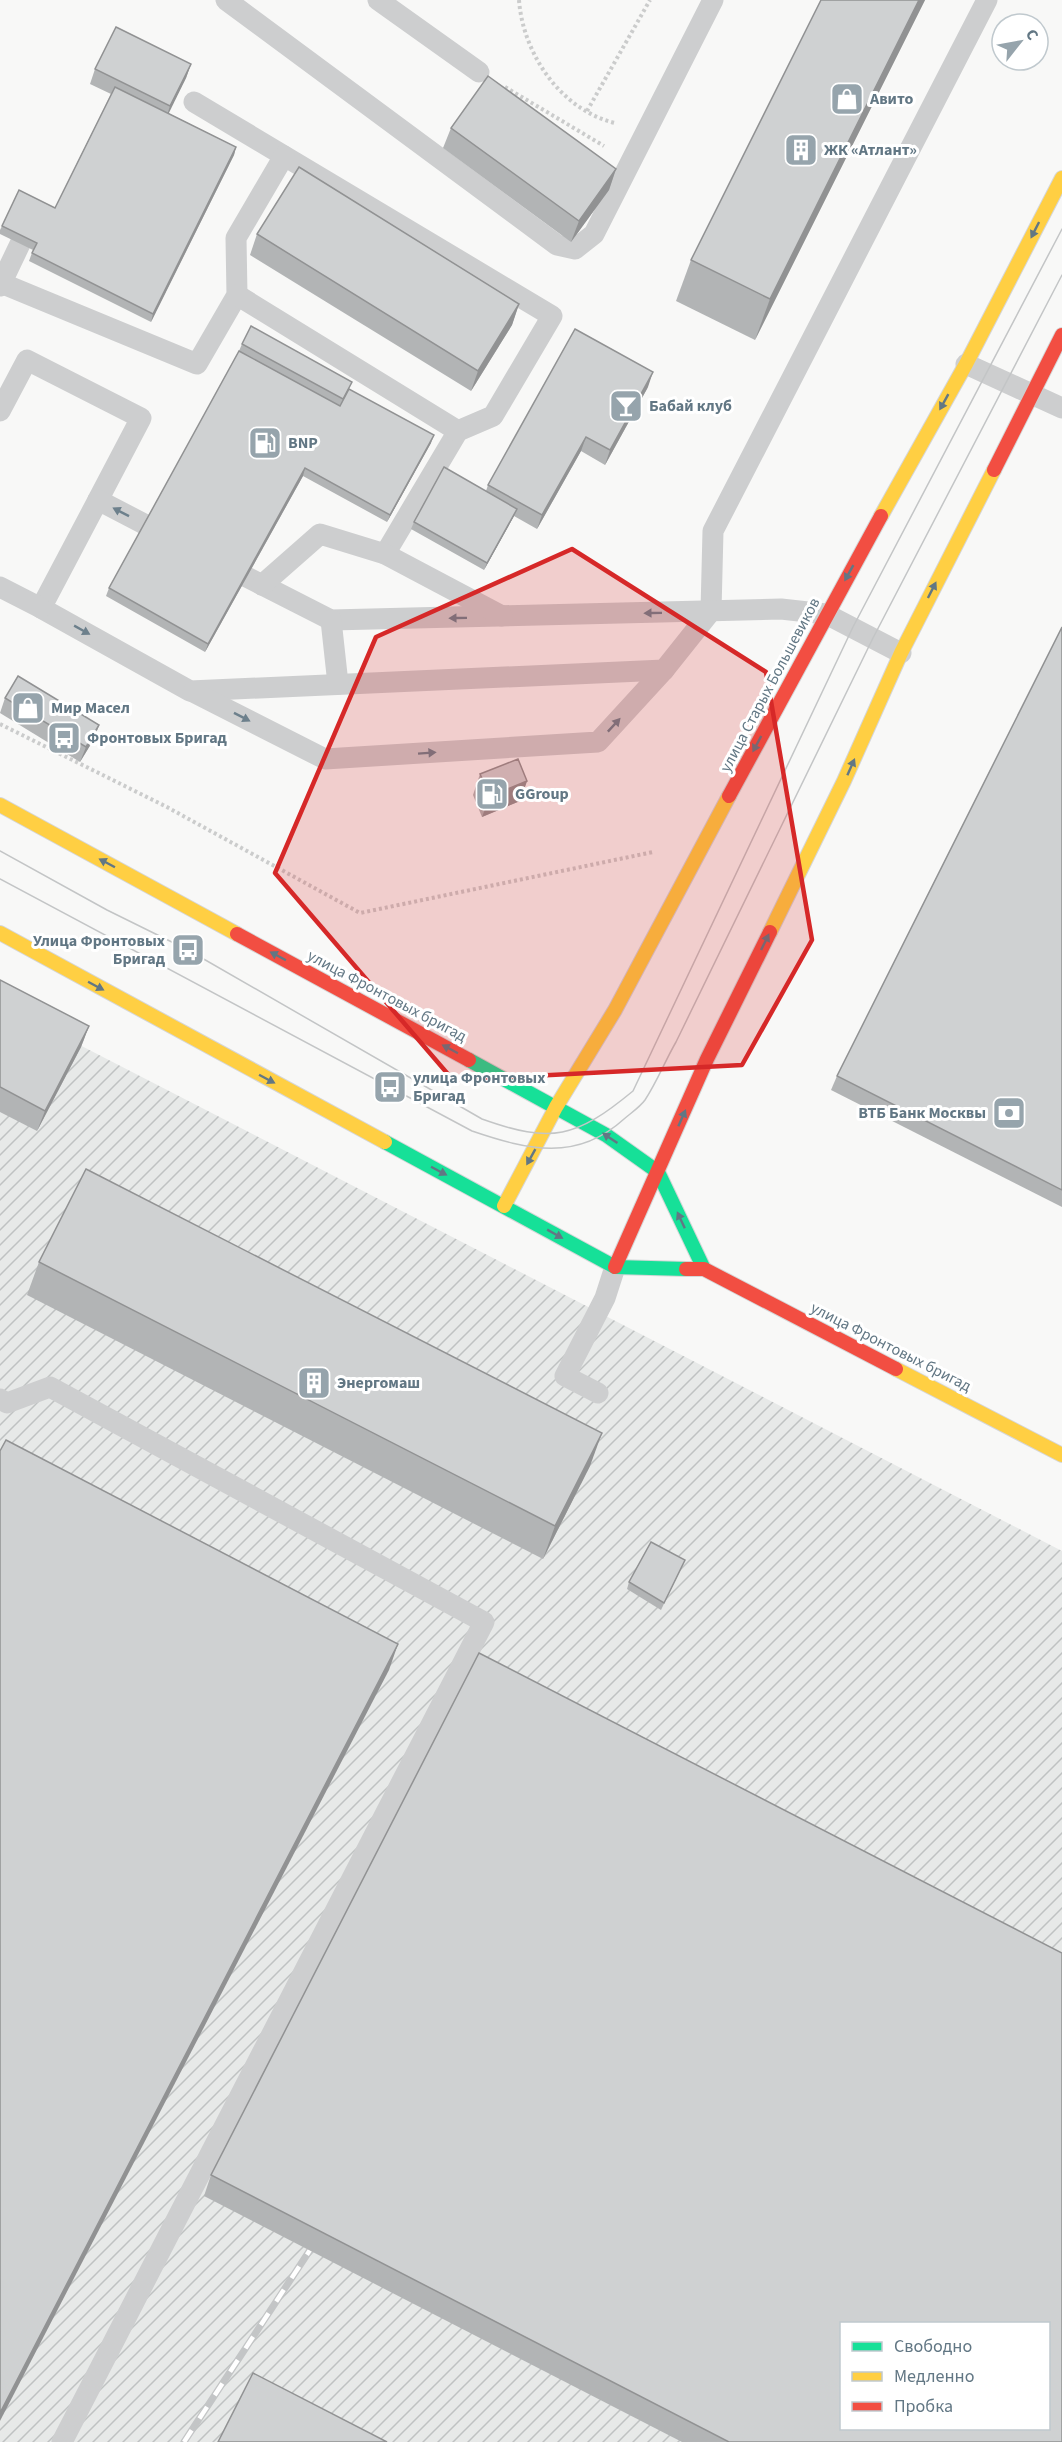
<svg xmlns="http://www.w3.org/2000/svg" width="1062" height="2442" font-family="'Source Sans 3',sans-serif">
	<defs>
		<pattern id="industrial-furrows" width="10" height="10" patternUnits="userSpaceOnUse" patternTransform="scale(1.5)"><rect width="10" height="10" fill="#e7e9e8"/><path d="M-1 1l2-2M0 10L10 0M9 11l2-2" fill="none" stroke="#bfc2c2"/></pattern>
	</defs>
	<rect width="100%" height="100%" fill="#f8f8f7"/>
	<!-- industrial -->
	<path fill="url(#industrial-furrows)" fill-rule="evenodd" d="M0 1004 1062 1551V2442H0ZM842 2324H1048V2428H842Z"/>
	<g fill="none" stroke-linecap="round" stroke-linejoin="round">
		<!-- fast casing -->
		<g stroke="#d5d6d7" stroke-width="16">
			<g id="fast">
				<path d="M469 1060 606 1135 658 1172 704 1269"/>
				<path d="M385 1142 615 1267 686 1269"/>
			</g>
		</g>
		<!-- slow casing -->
		<g stroke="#d5d6d7" stroke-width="16">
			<g id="slow">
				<path d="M881 516 966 364 1062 178"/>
				<path d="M0 805 237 934"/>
				<path d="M770 932 844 781 901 653 994 470"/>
				<path d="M0 933 385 1142"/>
				<path d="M504 1206 556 1107 615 1010 729 796"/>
				<path d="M896 1369 1062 1455"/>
			</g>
		</g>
		<!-- jam casing -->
		<g stroke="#d5d6d7" stroke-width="16">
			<g id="jam">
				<path d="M994 470 1062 335"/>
				<path d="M729 796 881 516"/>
				<path d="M237 934 469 1060"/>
				<path d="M615 1267 707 1059 770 932"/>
				<path d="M686 1269H704L896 1369"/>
			</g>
		</g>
		<!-- path -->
		<g stroke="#cbcccc" stroke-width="4" stroke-dasharray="3 3" stroke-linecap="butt">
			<path d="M519 0C523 54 561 110 615 123"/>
			<path d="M505 87 604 146"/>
			<path d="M587 111 650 0"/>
			<path d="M0 724 165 806 360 913 653 852"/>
		</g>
		<!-- lane -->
		<g stroke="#cdcecf" stroke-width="21">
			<path d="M226 0 557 245 575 249 594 234 713 0"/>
			<path d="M378 0 479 72"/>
			<path d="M194 102 552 316 493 416 458 431 385 554"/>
			<path d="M1 283 197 364 237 295 236 238 284 156"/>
			<path d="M0 286 20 244"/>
			<path d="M237 295 458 431"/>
			<path d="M966 364 1062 408"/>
			<path d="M0 411 27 360 141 418 98 500"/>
			<path d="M169 537 98 500 41 608 190 691 664 670 711 611 713 531 987 0"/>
			<path d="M223 565 331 620 781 609 826 614 901 653"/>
			<path d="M262 585 320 534 385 554 502 616"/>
			<path d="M0 587 41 608"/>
			<path d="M331 620 338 684"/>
			<path d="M193 692 325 759 598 742 664 670"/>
			<path d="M598 1393 565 1376 605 1298 615 1267"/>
			<path d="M0 1399 7 1403 50 1387 484 1622 62 2442"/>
		</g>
		<!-- fast -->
		<use href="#fast" stroke="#16e098" stroke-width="14"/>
		<!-- slow -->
		<use href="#slow" stroke="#ffcf43" stroke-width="14"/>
		<!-- jam -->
		<use href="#jam" stroke="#f24e42" stroke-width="14"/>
		<!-- tram -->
		<g stroke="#c3c5c6" stroke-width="1.5">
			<path d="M0 851 107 910 188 950 482 1119C552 1144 576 1138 633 1091L853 627 1062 229"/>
			<path d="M0 879 472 1131C528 1150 577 1162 624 1119 631 1113 640 1107 645 1100 657 1082 665 1061 676 1042L873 638 1062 275"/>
		</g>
		<!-- rail casing -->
		<g stroke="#c3c5c6" stroke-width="7">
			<path id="rail" d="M184 2442 310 2250"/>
		</g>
		<!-- rail -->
		<use href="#rail" stroke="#fff" stroke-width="4.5" stroke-dasharray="14" stroke-linecap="butt"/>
	</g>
	<!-- wall -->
	<g fill="#b2b4b5">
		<path d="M821 0H925L755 340 676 301 691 260Z"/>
		<path d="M191 64 186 78 168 113 236 147 234 155 151 322 29 261 33 250 0 234V230L2 226 55 208 111 94 90 84 95 69Z"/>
		<path d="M451 128 616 169 609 190 571 242 443 148Z"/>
		<path d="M257 234 519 304 512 325 471 391 250 255Z"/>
		<path d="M242 344 349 389 431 443 387 522 303 476 205 652 106 596 109 588 239 351Z"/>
		<path d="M648 387 605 465 581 451 537 529 514 516 484 570 411 529 414 522 486 491 488 485Z"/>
		<path d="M1062 627V1207L831 1090 837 1076Z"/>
		<path d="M5 698 99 725 94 739 80 762 0 713Z"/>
		<path d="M480 774 527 781 520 801 482 817 473 795Z"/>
		<path d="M0 980 89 1026 81 1047 37 1131 0 1112Z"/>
		<path d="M39 1262 590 1466 543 1559 27 1295Z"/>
		<path d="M685 1560 661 1610 627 1589 629 1582Z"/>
		<path d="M211 2175 1062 2442H682L204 2196Z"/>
	</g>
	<!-- shaded-wall -->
	<g fill="#919293">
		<path d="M919 0H925L755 340 770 299Z"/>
		<path d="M191 64 186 78 165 121 170 106Z"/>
		<path d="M236 147 234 155 151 322 153 314Z"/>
		<path d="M616 169 609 190 571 242 579 221Z"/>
		<path d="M519 304 512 325 471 391 478 371Z"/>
		<path d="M653 372 648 387 605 465 610 450Z"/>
		<path d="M434 435 431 443 387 522 390 515Z"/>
		<path d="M586 437 581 451 537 529 542 515Z"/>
		<path d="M305 468 303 476 205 652 208 644Z"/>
		<path d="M517 509 514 516 484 570 487 563Z"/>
		<path d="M99 725 94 739 80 762 86 747Z"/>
		<path d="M527 781 520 801 482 817 490 796Z"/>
		<path d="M89 1026 81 1047 37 1131 45 1111Z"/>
		<path d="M602 1433 590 1466 543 1559 555 1526Z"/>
		<path d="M398 1644 389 1670 0 2421V2413Z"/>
	</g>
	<!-- building -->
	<g fill="#cfd1d2" stroke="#919293" stroke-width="1.5" fill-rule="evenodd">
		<path d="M821 0H919L770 299 691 260Z"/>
		<path d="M116 27 191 64 170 106 95 69Z"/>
		<path d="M488 76 616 169 579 221 451 128Z"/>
		<path d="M115 87 236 147 153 314 32 253 37 243 2 226 19 190 55 208Z"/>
		<path d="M299 167 519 304 478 371 257 234Z"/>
		<path d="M251 326 352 382 343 399 242 344Z"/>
		<path d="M575 329 653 372 610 450 586 437 542 515 488 485Z"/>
		<path d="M239 351 340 406 349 389 434 435 390 515 305 468 208 644 109 588Z"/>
		<path d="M444 467 517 509 487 563 414 522Z"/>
		<path d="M1062 627V1190L837 1076Z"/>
		<path d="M18 676 99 725 86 747 5 698Z"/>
		<path d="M518 759 527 781 490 796 480 774Z"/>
		<path d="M0 980 89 1026 45 1111 0 1087Z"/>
		<path d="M86 1169 602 1433 555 1526 39 1262Z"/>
		<path d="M6 1440 398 1644 0 2413V1451Z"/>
		<path d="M651 1542 685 1560 664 1603 629 1582Z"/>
		<path d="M479 1653 1062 1953V2442H729L211 2175ZM842 2324H1048V2428H842Z"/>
		<path d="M253 2373 387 2442H218Z"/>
	</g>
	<!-- one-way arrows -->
	<defs><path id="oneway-solid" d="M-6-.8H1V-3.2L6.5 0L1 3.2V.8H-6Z" transform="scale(1.5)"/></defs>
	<g fill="#627784">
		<use href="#oneway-solid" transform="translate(1035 230) rotate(117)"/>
		<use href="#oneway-solid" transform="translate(944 402) rotate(119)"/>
		<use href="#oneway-solid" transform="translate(849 573) rotate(119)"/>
		<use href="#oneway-solid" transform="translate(932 590) rotate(-63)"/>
		<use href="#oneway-solid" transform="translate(757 744) rotate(118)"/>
		<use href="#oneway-solid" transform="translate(851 767) rotate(-66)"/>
		<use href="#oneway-solid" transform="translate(107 863) rotate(-152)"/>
		<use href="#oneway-solid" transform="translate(765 942) rotate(-64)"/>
		<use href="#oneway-solid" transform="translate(278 956) rotate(-152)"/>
		<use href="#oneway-solid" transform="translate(96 986) rotate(28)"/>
		<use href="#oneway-solid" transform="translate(450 1049) rotate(-152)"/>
		<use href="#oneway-solid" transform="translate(267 1079) rotate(28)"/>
		<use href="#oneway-solid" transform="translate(682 1118) rotate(-66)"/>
		<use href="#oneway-solid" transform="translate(610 1138) rotate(-146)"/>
		<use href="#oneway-solid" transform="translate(531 1157) rotate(119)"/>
		<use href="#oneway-solid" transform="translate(439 1171) rotate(28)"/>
		<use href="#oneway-solid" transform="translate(681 1220) rotate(-115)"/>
		<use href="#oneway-solid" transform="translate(555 1234) rotate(29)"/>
	</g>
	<g fill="#6d808c">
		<use href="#oneway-solid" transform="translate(121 512) rotate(-153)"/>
		<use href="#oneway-solid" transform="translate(653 613) rotate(179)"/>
		<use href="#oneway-solid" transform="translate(458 618) rotate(179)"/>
		<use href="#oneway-solid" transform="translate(82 630) rotate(29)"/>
		<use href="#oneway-solid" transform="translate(242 717) rotate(27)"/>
		<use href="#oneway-solid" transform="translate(614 725) rotate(-47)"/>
		<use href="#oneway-solid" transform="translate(427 753) rotate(-4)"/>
	</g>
	<!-- marked area -->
	<path fill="#d62828" fill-opacity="0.2" stroke="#d62828" stroke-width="4.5" stroke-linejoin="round" d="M572 549 766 672 812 940 742 1065 453 1080 275 873 376 637Z"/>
	<!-- icons -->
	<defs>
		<g id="shop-square" transform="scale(1.725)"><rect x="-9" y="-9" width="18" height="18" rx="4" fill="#96a4ac" stroke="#fff"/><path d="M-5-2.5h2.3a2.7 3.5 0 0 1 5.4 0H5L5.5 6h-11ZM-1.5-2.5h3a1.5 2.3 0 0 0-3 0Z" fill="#fff"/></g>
		<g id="building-square" transform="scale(1.725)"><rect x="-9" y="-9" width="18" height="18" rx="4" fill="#96a4ac" stroke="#fff"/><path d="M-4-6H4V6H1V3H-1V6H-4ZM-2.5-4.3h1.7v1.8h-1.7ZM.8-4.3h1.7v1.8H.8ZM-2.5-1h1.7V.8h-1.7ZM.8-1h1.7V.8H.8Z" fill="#fff"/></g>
		<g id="bar-square" transform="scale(1.725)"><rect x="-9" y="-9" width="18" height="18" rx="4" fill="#96a4ac" stroke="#fff"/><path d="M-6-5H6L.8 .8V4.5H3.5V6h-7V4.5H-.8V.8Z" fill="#fff"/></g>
		<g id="fuel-square" transform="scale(1.725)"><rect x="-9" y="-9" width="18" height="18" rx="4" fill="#96a4ac" stroke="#fff"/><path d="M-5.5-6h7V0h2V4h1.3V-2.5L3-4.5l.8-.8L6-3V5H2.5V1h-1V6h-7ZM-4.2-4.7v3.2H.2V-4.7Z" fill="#fff"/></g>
		<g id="bus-square" transform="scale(1.725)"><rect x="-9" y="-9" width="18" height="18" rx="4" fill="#96a4ac" stroke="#fff"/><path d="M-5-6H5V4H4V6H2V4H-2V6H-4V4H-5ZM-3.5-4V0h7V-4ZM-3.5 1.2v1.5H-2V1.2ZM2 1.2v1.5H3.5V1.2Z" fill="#fff"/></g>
		<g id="bank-square" transform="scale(1.725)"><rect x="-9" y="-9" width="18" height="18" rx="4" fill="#96a4ac" stroke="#fff"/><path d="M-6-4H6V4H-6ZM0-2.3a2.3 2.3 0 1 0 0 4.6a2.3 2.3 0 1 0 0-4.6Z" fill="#fff"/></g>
	</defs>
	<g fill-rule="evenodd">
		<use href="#shop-square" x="847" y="99"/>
		<use href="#building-square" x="801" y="150"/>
		<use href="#bar-square" x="626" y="406"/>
		<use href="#fuel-square" x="265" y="443"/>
		<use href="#shop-square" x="28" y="708"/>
		<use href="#bus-square" x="64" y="738"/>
		<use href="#fuel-square" x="492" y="794"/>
		<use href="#bus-square" x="188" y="950"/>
		<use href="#bus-square" x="390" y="1087"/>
		<use href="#bank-square" x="1009" y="1113"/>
		<use href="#building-square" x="314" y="1383"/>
	</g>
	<g text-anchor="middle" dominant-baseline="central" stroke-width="6" stroke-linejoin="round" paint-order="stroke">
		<!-- poi labels -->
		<g font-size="16" font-weight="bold" fill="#627784" stroke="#fff" text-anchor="start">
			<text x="870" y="99">Авито</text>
			<text x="824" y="150">ЖК «Атлант»</text>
			<text x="649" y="406">Бабай клуб</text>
			<text x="288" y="443">BNP</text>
			<text x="51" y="708">Мир Масел</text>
			<text x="87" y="738">Фронтовых Бригад</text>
			<text x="515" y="794">GGroup</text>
			<text x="165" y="941" text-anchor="end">Улица Фронтовых<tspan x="165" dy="18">Бригад</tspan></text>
			<text x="413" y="1078">улица Фронтовых<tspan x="413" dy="18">Бригад</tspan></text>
			<text x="986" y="1113" text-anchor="end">ВТБ Банк Москвы</text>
			<text x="337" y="1383">Энергомаш</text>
		</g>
		<!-- street labels -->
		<g font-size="16" fill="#627784" stroke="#fff">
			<text transform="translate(770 685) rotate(-62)">улица Старых Большевиков</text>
			<text transform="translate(387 996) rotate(28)">улица Фронтовых бригад</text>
			<text transform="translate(891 1347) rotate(27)">улица Фронтовых бригад</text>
		</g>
	</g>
	<!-- legend -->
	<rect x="840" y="2322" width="210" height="108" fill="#ffffff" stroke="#c0c9ce" stroke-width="1.5"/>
	<rect x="852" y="2342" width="30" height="9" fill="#16e098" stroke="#c0c9ce" stroke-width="1.5"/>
	<text x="894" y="2352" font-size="18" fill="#627784">Свободно</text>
	<rect x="852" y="2372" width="30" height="9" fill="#ffcf43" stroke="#c0c9ce" stroke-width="1.5"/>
	<text x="894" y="2382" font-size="18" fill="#627784">Медленно</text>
	<rect x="852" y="2402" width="30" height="9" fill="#f24e42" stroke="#c0c9ce" stroke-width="1.5"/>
	<text x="894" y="2412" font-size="18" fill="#627784">Пробка</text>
	<!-- north arrow -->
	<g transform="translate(1020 42) rotate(59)"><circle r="28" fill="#ffffff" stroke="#c0c9ce" stroke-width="1.5"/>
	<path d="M0-4.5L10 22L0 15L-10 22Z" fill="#96a4ac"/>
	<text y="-9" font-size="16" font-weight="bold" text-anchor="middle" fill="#627784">С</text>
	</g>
</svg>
